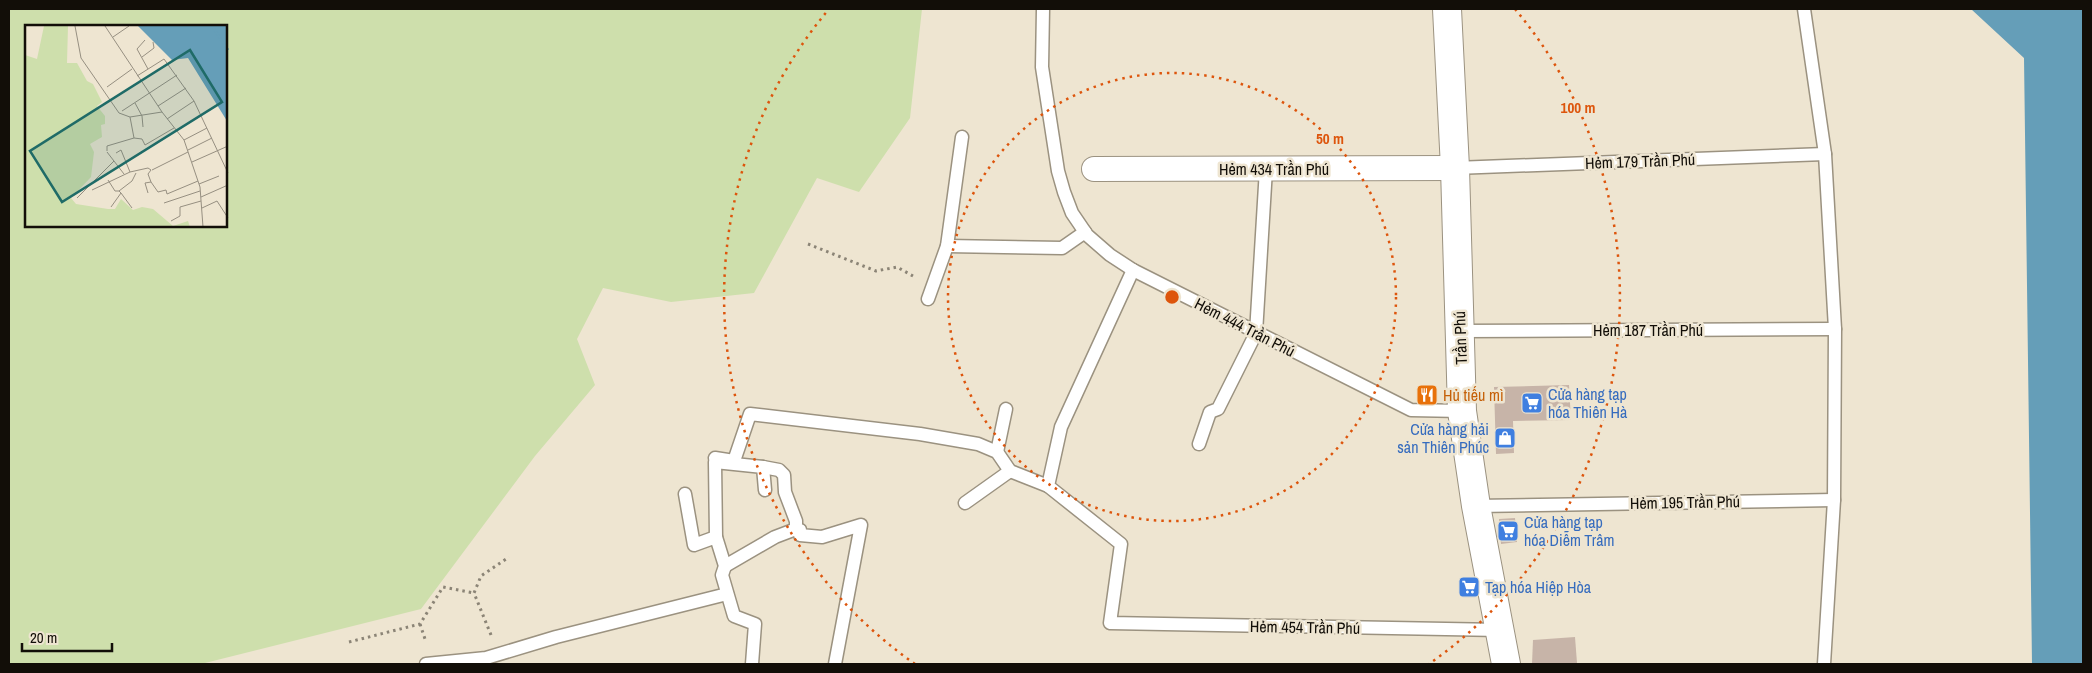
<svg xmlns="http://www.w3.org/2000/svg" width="2092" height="673" font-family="'Archivo Narrow',sans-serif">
	<rect width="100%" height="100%" fill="#eee5d1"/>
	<!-- green -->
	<path fill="#cedfac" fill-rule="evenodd" d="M9 9H922L910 118 859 192 817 178 754 293 671 302 603 288 577 339 595 385 535 456 421 609 201 664H9ZM26 26H226V226H26Z"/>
	<!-- water -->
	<path fill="#659eb8" d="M1971 9H2083V664H2032L2024 58Z"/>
	<!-- building -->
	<g fill="#c7b4a8">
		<path d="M1569 385 1571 420 1513 421 1514 453 1496 454 1494 387Z"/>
		<path d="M1515 518 1517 542 1501 544 1499 519Z"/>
		<path d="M1575 637 1577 663 1532 664 1533 640Z"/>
	</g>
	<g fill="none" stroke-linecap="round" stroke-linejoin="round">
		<!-- lane casing -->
		<g stroke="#9b9280" stroke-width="15">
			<g id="lane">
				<path d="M1043 9 1042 67 1058 171 1064 192 1072 213 1087 235 1110 255 1133 270 1411 410 1462 411"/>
				<path d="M1804 9 1825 154 1835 329 1834 500 1824 664"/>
				<path d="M1455 168 1825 154"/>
				<path d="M947 246 1062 248 1085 232"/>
				<path d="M1133 270 1061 427 1048 486 1121 544 1110 623 1500 630"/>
				<path d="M928 299 947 246 962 137"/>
				<path d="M1460 331 1835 329"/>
				<path d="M1199 444 1210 412 1218 409 1256 333 1266 169"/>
				<path d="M997 452 1006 409"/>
				<path d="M715 458 734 461 750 414 920 434 978 444 997 452 1010 471 1048 486"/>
				<path d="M685 494 694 545 716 537"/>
				<path d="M965 503 1010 471"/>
				<path d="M1476 506 1834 500"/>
				<path d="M796 529 800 530V535L822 537 861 525 835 664"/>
				<path d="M725 566 775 537 796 529V521L785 492 784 475 779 470 763 467"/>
				<path d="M426 664 486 658 556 637 727 594"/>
				<path d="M752 664 755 624 734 616 722 575 725 566 716 537 715 462 763 467 765 490"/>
			</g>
		</g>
		<!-- street casing -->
		<g stroke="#9b9280" stroke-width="26">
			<path id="street" d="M1094 169 1455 168"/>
		</g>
		<!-- primary casing -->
		<g stroke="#9b9280" stroke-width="30">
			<path id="primary" d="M1447 9 1455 168 1462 411 1476 506 1506 664"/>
		</g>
		<!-- path -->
		<g stroke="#8b8476" stroke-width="3" stroke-dasharray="2.5 4" stroke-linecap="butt">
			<path d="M808 244 876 271 897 267 913 276"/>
			<path d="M420 624 426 642"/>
			<path d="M491 635 474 593 481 576 509 557"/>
			<path d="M349 642 420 624 443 587 474 593"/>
		</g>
		<!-- lane -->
		<use href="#lane" stroke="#fff" stroke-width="12"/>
		<!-- street -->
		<use href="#street" stroke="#fff" stroke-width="24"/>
		<!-- primary -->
		<use href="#primary" stroke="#fff" stroke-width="28"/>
	</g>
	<!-- distance rings -->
	<g fill="none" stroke="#dd550c" stroke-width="2.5" stroke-dasharray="2.5 5">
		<circle cx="1172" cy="297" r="224"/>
		<path d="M915 664A448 448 0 0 1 829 9M1515 9A448 448 0 0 1 1429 664"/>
	</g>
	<!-- icons -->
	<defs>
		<g id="restaurant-square" transform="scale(1.125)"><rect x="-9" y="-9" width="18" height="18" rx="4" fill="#e8710a" stroke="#eee5d1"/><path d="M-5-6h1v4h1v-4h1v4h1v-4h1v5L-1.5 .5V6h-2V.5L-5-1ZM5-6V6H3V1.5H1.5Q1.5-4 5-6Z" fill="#fff"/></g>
		<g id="supermarket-square" transform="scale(1.125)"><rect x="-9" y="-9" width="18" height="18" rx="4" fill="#3f7fe0" stroke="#eee5d1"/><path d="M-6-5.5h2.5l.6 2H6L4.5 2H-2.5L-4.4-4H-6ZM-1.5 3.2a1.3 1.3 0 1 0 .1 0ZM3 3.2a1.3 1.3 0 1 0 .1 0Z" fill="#fff"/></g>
		<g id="shop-square" transform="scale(1.125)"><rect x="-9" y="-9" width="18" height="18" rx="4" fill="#3f7fe0" stroke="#eee5d1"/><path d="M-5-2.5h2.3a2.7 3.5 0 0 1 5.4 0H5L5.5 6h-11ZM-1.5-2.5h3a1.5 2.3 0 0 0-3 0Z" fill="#fff"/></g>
	</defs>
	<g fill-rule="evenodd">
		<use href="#restaurant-square" x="1427" y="395"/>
		<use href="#supermarket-square" x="1532" y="403"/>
		<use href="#shop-square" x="1505" y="438"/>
		<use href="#supermarket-square" x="1508" y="531"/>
		<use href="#supermarket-square" x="1469" y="587"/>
	</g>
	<g text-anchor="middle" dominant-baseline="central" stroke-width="5" stroke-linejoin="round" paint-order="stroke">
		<!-- street labels -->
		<g font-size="16" fill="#120e08" stroke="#eee5d1">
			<text transform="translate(1640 161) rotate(-2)">Hẻm 179 Trần Phú</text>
			<text x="1274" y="169">Hẻm 434 Trần Phú</text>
			<text transform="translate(1245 327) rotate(27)">Hẻm 444 Trần Phú</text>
			<text x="1648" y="330">Hẻm 187 Trần Phú</text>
			<text transform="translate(1460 338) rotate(-92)">Trần Phú</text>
			<text transform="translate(1685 502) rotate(-1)">Hẻm 195 Trần Phú</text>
			<text transform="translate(1305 627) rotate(1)">Hẻm 454 Trần Phú</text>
		</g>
		<!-- shop labels -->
		<g font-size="16" fill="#366cbe" stroke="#eee5d1" text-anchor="start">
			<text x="1548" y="394">Cửa hàng tạp<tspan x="1548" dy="18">hóa Thiên Hà</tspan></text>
			<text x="1489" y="429" text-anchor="end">Cửa hàng hải<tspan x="1489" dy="18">sản Thiên Phúc</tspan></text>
			<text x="1524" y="522">Cửa hàng tạp<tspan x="1524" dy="18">hóa Diễm Trâm</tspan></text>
			<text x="1485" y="587">Tạp hóa Hiệp Hòa</text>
		</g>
		<!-- food labels -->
		<g font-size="16" fill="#c56008" stroke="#eee5d1" text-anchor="start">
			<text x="1443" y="395">Hủ tiếu mì</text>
		</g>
	</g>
	<!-- overview -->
	<g transform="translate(25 25)">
		<rect width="202" height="202" fill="#eee5d1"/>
		<path d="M19 1H43L42 38H52L62 56 68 59 77 77 72 81 80 91V99L76 100 77 112 65 119 69 127 66 152 46 173 51 179 83 184H90L96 174 108 185 117 182 128 184 148 201 163 196 165 202H0V30L12 34Z" fill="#cedfac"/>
		<path d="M113 1H202V96L163 33 147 35Z" fill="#659eb8"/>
		<path fill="none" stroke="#659eb8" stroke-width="2.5" d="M187 1 203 25"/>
		<path fill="none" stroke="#968f81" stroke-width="1" d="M50 1 56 33 94 88 105 92 137 87M80 1 137 87 159 115 175 162 178 202M88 12 104 1M120 15 112 24 123 44M117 32 129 23 128 17M112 51 139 34 169 76 203 148M82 62 107 44M92 71 143 39M110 78 117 91 118 102M133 81 161 63M97 86 152 50M105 92 109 113 117 114 120 120 149 103M142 94 169 76M152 105 177 90M159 115 182 103M163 125 187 113M82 126V121L109 113M82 127 99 149M91 128 96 125 105 147M167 137 203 121M126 145 123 149 126 157 133 167 141 165 142 169 173 156M127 145 163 127M83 155 90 166H94M174 159 194 151M67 165 105 147 123 143 126 145M96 168 107 183M123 168 120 158 126 157M176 172 203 160M52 173 89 136M139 178 175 166M86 182 96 168 94 166 107 156 111 148M177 183 192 176 203 193M146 196 155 191V182L176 176"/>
		<path fill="#1f6b67" fill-opacity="0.15" stroke="#1f6b67" stroke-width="2.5" d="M165 25 197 77 37 177 5 126Z"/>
		<rect width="202" height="202" fill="none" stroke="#120e08" stroke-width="2.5"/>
	</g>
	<circle cx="1172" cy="297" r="8" fill="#dd550c" stroke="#eee5d1" stroke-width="2.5"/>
	<g font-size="15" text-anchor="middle" font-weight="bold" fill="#dd550c" stroke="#eee5d1" stroke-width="5" stroke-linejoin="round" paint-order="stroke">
		<text x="1578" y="113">100 m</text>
		<text x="1330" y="144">50 m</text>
	</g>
	<!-- border -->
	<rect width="2092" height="673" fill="none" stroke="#120e08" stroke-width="20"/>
	<!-- scale -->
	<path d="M22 643v8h90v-8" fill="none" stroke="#120e08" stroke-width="2.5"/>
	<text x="30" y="643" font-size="15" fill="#120e08" stroke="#eee5d1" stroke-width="4" paint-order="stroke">20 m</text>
</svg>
